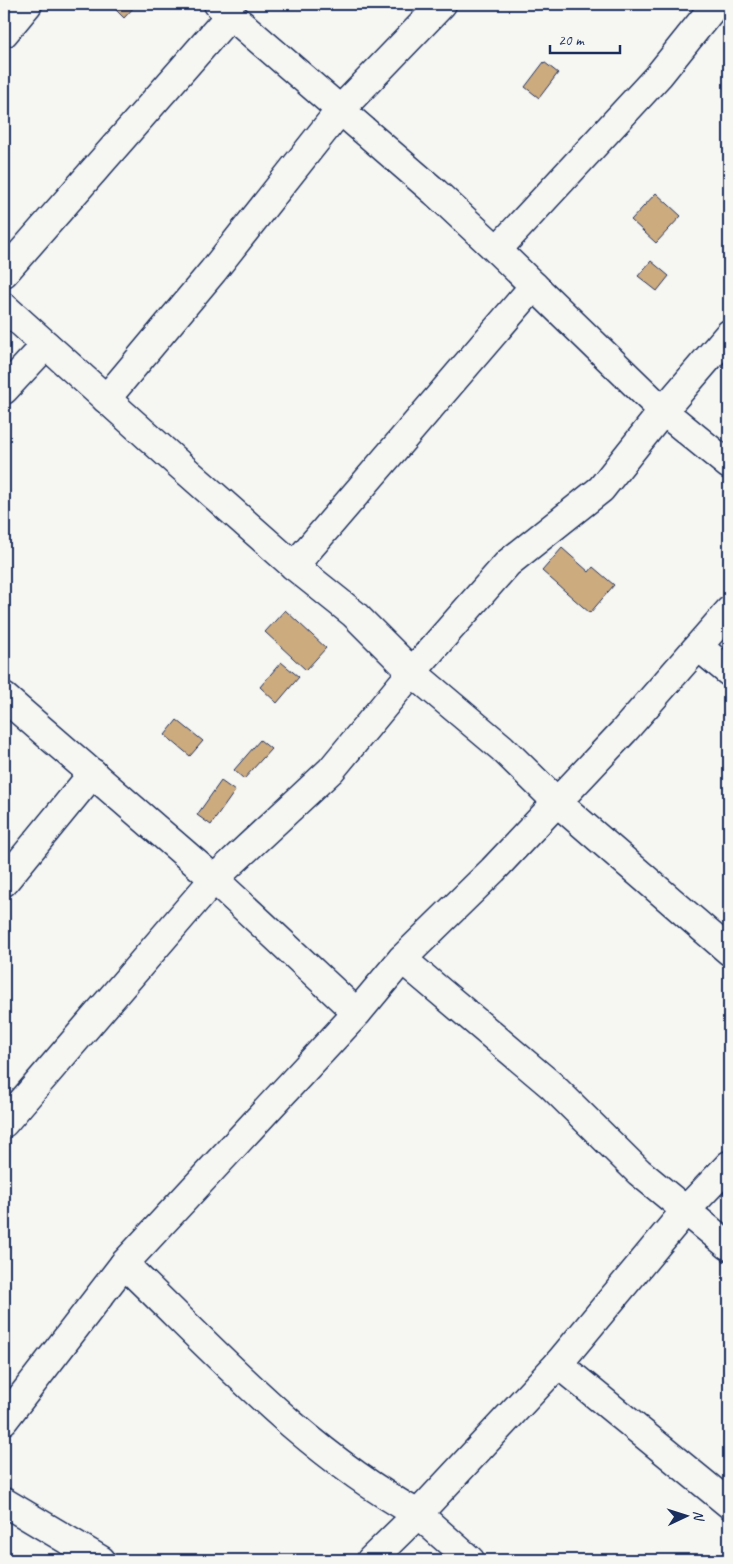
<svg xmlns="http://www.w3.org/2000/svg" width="733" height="1564" font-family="Caveat,sans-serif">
	<rect width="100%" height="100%" fill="#f6f6f2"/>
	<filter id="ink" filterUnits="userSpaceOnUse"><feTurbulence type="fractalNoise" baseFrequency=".02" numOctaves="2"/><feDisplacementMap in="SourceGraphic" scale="10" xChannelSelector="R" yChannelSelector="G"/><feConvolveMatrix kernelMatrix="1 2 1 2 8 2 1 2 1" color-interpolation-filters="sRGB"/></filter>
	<g filter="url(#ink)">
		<!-- building -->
		<g fill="#ccab7f" stroke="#1b2f5e">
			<path d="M110 4H137L124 18Z"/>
			<path d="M544 62 558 73 539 98 525 87Z"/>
			<path d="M656 193 681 216 656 243 631 220Z"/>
			<path d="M651 261 669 276 657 291 638 276Z"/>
			<path d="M562 548 589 572 593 567 614 585 590 613 542 571Z"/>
			<path d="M285 610 326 648 306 670 265 632Z"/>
			<path d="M281 662 299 677 277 703 260 687Z"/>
			<path d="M177 720 203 741 190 756 165 735Z"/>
			<path d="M260 740 271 749 244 779 234 770Z"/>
			<path d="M221 781 235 791 211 825 197 815Z"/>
		</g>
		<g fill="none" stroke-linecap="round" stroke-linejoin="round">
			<!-- minor casing -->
			<g stroke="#1b2f5e" stroke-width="31">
				<g id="minor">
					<path d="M218 4 435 192 497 250 663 411 729 465"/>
					<path d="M4 33 28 4"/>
					<path d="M497 250 659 75 716 4"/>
					<path d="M4 273 231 14"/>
					<path d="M4 307 182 467 294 566 354 614 412 672 502 748 558 803 729 951"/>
					<path d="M4 390 46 345"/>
					<path d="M106 399 213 271 341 109 442 4"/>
					<path d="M294 566 534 286"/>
					<path d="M699 647 729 672"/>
					<path d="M4 697 214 879 357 1013"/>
					<path d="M4 882 93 773"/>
					<path d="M402 959 551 1085 639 1172 729 1246"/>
					<path d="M4 1123 214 879 331 770 412 672 508 563 601 489 663 411 729 334"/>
					<path d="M124 1264C217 1353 304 1451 418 1514L371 1560"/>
					<path d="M558 1364 729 1504"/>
					<path d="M4 1420 124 1264 357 1013 402 959 493 870 624 731 729 611"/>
					<path d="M4 1502 101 1560"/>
					<path d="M470 1560 418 1514 558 1364 686 1210 729 1165"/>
				</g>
			</g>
			<!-- minor -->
			<use href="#minor" stroke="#f6f6f2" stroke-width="28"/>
		</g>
	</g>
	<!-- margin -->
	<rect width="733" height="1564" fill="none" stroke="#f6f6f2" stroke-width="20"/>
	<rect x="10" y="10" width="713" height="1544" fill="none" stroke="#1b2f5e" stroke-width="2" filter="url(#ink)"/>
	<!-- north arrow -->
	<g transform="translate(686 1516) rotate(86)" stroke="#f6f6f2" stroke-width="4" paint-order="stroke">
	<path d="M0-4L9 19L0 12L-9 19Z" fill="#1b2f5e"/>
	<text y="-8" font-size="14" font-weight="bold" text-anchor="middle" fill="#1b2f5e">N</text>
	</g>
	<!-- scale -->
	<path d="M550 45v8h70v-8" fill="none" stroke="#1b2f5e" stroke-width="2.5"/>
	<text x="558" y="45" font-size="15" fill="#1b2f5e" stroke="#f6f6f2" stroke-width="4" paint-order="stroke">20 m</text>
</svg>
